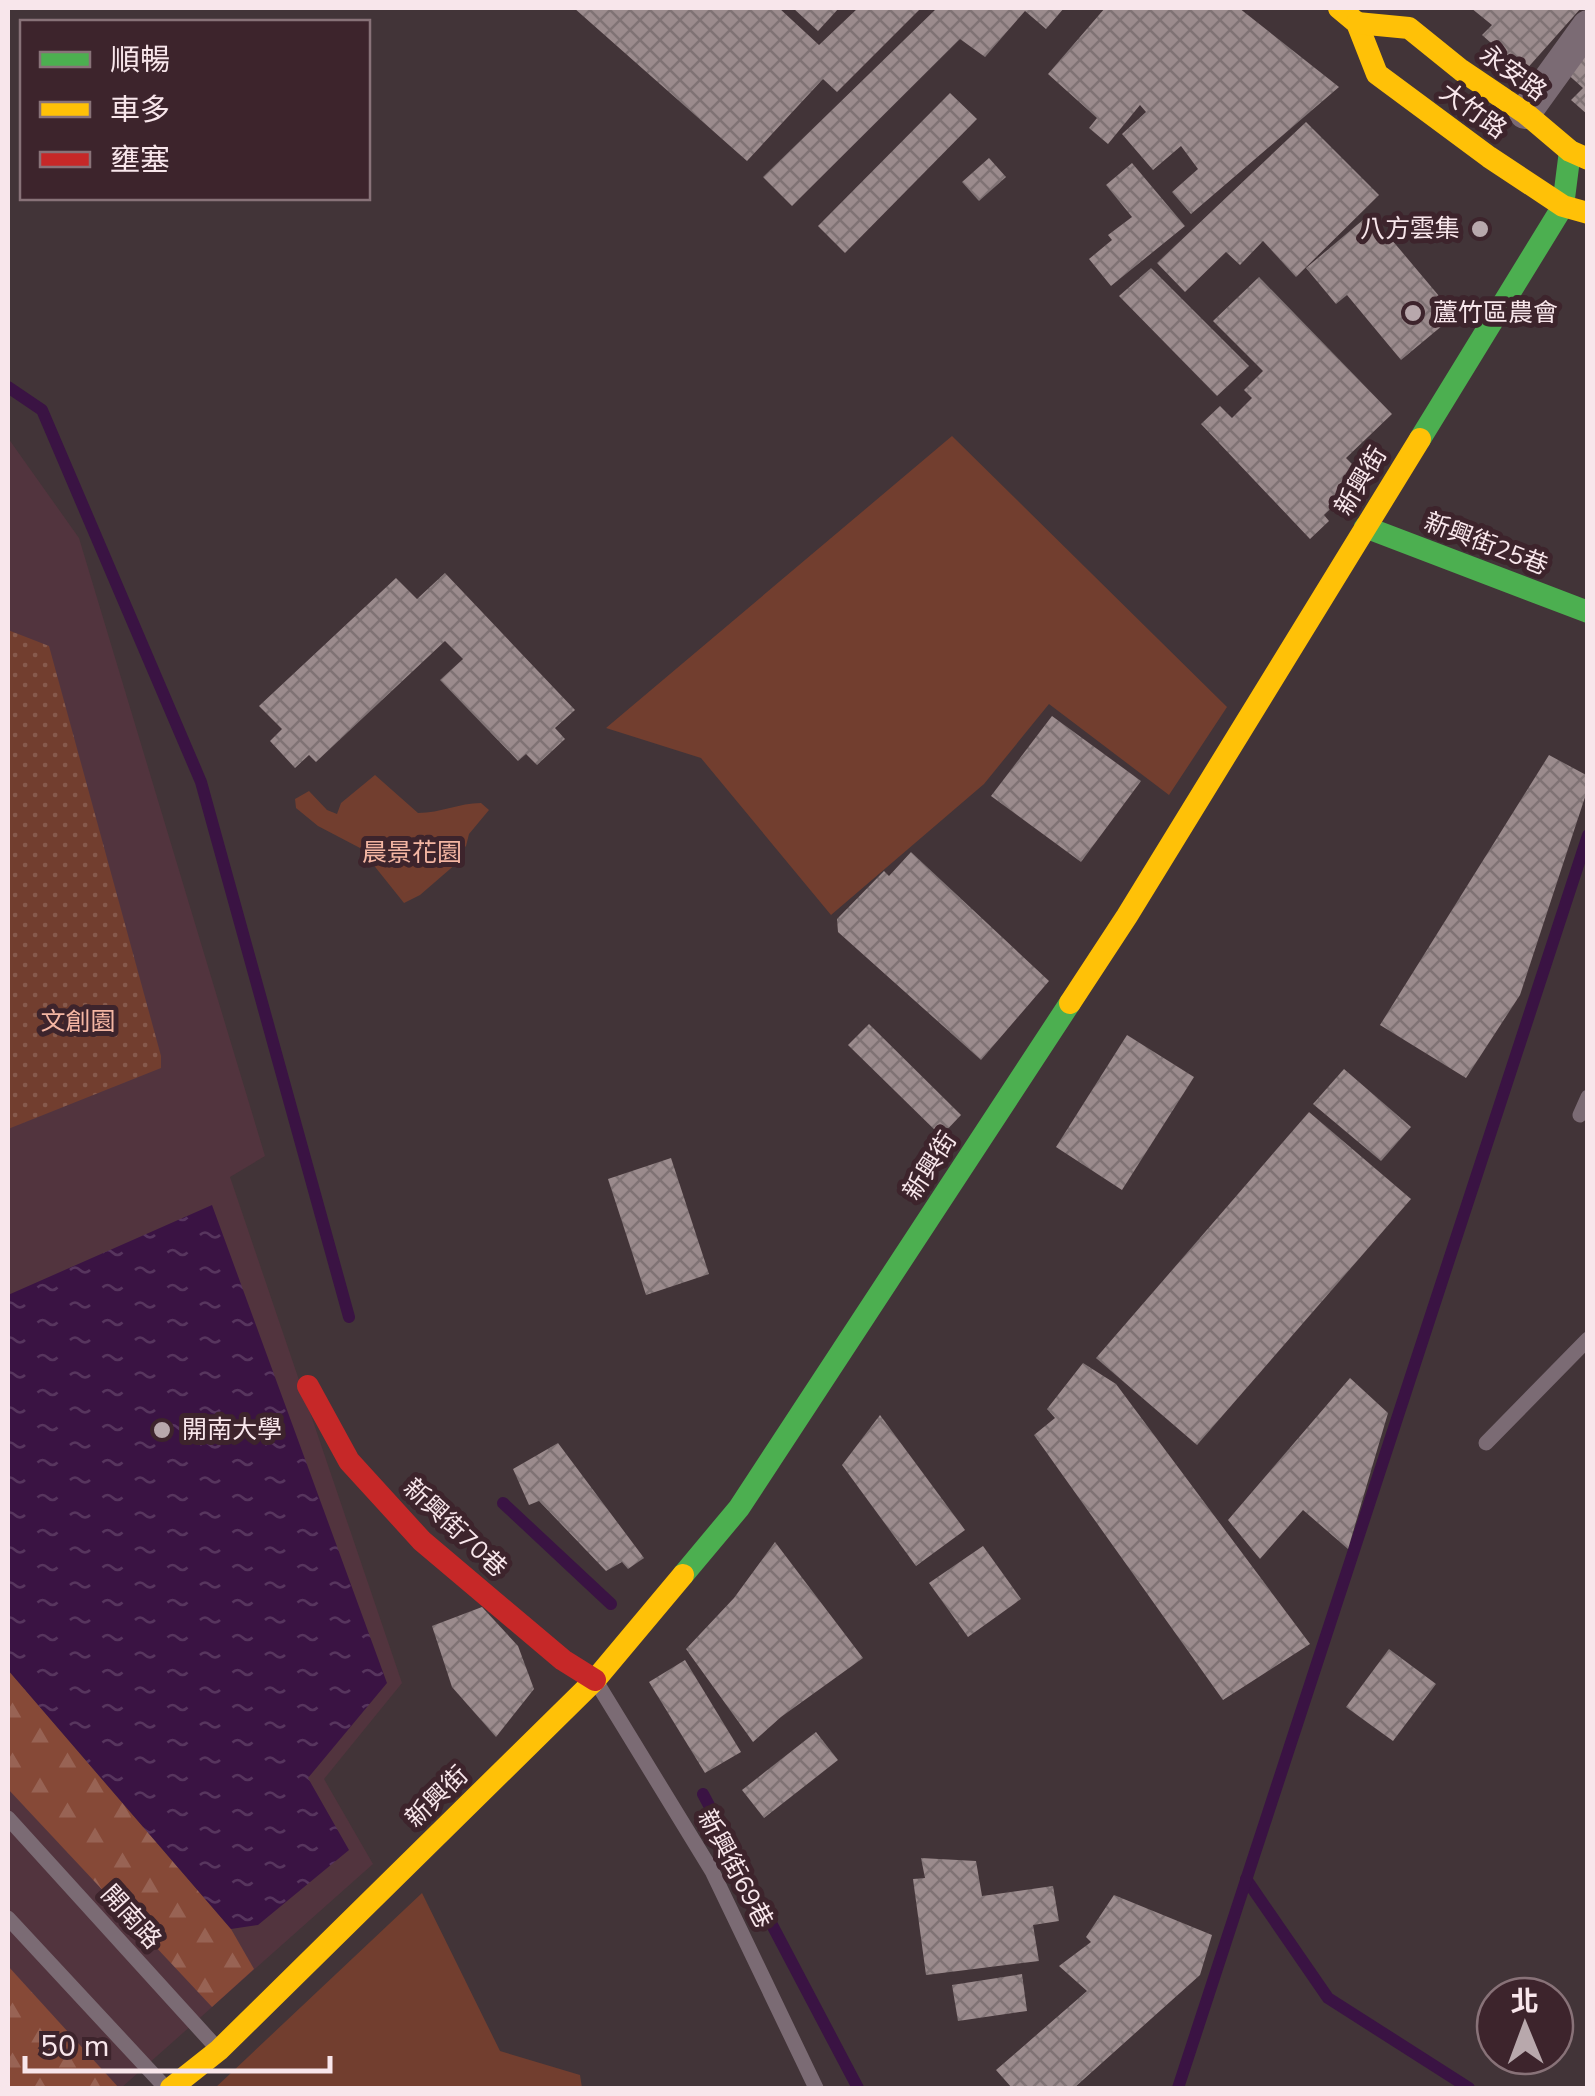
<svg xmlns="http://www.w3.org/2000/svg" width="1595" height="2096" font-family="'Nunito Sans','Noto Sans TC',sans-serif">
	<defs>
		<pattern id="forest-firs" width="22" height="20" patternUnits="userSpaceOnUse" patternTransform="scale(2.5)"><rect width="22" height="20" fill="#864937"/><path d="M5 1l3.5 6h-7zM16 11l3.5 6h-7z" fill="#986354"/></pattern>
		<pattern id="park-dots" width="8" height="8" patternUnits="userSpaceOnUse" patternTransform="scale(2.5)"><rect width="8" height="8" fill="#723e2f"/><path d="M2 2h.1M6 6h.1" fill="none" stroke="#875a4d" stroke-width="1.8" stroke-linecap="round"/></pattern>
		<pattern id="water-ripples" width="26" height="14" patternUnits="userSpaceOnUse" patternTransform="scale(2.5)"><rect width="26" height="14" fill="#3a1343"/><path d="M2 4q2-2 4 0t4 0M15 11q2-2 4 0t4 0" fill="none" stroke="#57355e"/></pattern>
		<pattern id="building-cross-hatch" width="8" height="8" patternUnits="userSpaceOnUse" patternTransform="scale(2.5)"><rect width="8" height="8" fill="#9b8b8d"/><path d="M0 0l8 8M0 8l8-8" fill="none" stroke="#7f7274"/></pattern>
	</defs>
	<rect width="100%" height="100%" fill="#423438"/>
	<!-- built -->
	<path fill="#52343e" d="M8 438 79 538 265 1156 230 1177 402 1683 324 1779 373 1864 121 2088H8Z"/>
	<!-- green -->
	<g fill="#723e2f">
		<path d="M952 436 1227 707 1169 795 1049 704 984 784 831 915 701 758 606 728Z"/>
		<path d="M375 775 418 813C441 813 459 803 481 803L489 810 469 834 466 846 457 854V863L420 895 404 903 360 848 318 826 296 808 295 799 309 791 327 810 337 814 341 803Z"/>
		<path d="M422 1893 500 2051 580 2075 582 2088H215Z"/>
	</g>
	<!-- forest -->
	<g fill="url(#forest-firs)">
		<path d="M8 1670 231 1929 254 1969 212 2007 8 1789Z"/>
		<path d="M8 1966 119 2088H8Z"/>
	</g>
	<!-- park -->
	<path fill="url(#park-dots)" d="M8 630 49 646 161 1056V1068L8 1129Z"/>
	<!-- water -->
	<path fill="url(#water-ripples)" d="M212 1205 387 1683 308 1778 349 1850 258 1925 231 1929 8 1670V1295Z"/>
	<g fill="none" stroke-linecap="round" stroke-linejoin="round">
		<!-- stream -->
		<g stroke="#3a1343" stroke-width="12">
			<path d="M8 387 42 410 201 782 349 1317"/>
			<path d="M503 1503 611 1604"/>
			<path d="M703 1794 858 2088"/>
			<path d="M1246 1879 1328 1998 1469 2088"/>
			<path d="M1178 2088 1588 835"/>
		</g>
	</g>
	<!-- building -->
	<g fill="url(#building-cross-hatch)">
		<path d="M574 8H779L819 45 858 8H921L837 92 823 79 747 161Z"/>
		<path d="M793 8H839L818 31Z"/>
		<path d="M937 8H1064L1046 29 1025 11 985 57 960 39 792 206 763 177Z"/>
		<path d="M1105 8H1239L1339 87 1191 214 1172 192 1198 169 1181 146 1153 170 1122 134 1146 112 1140 105 1108 144 1089 128 1097 118 1048 74Z"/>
		<path d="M1471 8H1581L1524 72 1482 35 1492 25Z"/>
		<path d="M1588 46V115L1571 100 1583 88 1564 71Z"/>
		<path d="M950 93 977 119 845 253 818 226Z"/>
		<path d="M1306 122 1379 195 1296 277 1263 241 1240 265 1226 252 1185 292 1157 263Z"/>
		<path d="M989 158 1006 177 979 201 962 182Z"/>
		<path d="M1132 163 1185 226 1111 286 1089 259 1112 240 1108 235 1132 217 1106 185Z"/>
		<path d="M1370 214 1455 315 1401 360 1347 295 1336 304 1306 268Z"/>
		<path d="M1151 268 1249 366 1217 396 1119 296Z"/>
		<path d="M1259 277 1392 414 1346 458 1360 472 1341 491 1345 495 1324 515 1329 521 1310 539 1201 424 1220 406 1232 418 1252 398 1244 390 1263 371 1213 321Z"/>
		<path d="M445 573 575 710 555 728 565 739 537 765 526 754 518 761 440 680 463 659 445 641 316 762 309 755 295 768 270 741 282 729 259 706 396 578 417 599Z"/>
		<path d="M1052 716 1141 781 1081 862 991 796Z"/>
		<path d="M1549 755 1588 776V788L1520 995 1466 1078 1380 1025Z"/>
		<path d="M911 852 1049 981 981 1060 838 932 837 919 884 871 889 876Z"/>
		<path d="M869 1024 961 1115 941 1136 848 1045Z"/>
		<path d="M1127 1035 1194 1077 1122 1190 1056 1147Z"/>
		<path d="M1344 1069 1411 1127 1381 1161 1313 1104Z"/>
		<path d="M1309 1112 1411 1199 1197 1445 1096 1358Z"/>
		<path d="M671 1158 709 1274 646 1295 608 1179Z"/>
		<path d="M1083 1363 1116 1384 1310 1644 1223 1700 1034 1435 1055 1418 1047 1409Z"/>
		<path d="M1350 1378 1388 1413 1348 1549 1303 1510 1260 1559 1228 1520Z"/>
		<path d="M880 1415 965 1530 916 1566 842 1465Z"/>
		<path d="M558 1443 644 1558 628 1569 622 1562 606 1571 539 1501 529 1505 513 1469Z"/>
		<path d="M775 1542 863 1658 781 1717 753 1742 686 1649 734 1598Z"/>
		<path d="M983 1546 1021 1599 968 1637 929 1583Z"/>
		<path d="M482 1607 518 1646 534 1689 496 1737 452 1687 432 1626Z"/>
		<path d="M1389 1649 1436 1684 1393 1741 1346 1707Z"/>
		<path d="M685 1660 741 1752 705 1773 649 1682Z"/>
		<path d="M816 1732 838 1760 764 1818 742 1790Z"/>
		<path d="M921 1858 976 1861 982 1896 1053 1886 1059 1921 1033 1925 1039 1961 926 1975 913 1879 925 1878Z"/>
		<path d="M1114 1895 1212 1935 1200 1975 1074 2088H1012L996 2070 1087 1991 1059 1966 1091 1942 1086 1937Z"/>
		<path d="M1022 1974 1027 2011 958 2021 952 1985Z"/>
	</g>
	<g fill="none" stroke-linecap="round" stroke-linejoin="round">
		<!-- lane -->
		<g stroke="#7b6b74" stroke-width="15">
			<path d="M1580 1115 1588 1097"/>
			<path d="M1486 1443 1588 1339"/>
			<path d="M597 1683 712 1871 816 2088"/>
			<path d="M8 1818 216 2047"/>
			<path d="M8 1918 165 2087"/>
		</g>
		<!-- street -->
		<path stroke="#7b6b74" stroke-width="32" d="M1525 113 1588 26"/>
		<!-- fast -->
		<g stroke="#4caf50" stroke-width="22">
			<path d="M1420 439 1563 206 1570 151"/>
			<path d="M1365 527 1588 612"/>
			<path d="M683 1575 739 1508 1070 1003"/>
		</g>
		<!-- slow -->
		<g stroke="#ffc107" stroke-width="22">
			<path d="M1339 8 1357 23 1377 74 1489 157 1563 206 1588 213"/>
			<path d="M1357 23 1409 28 1461 70 1525 113 1570 151 1588 159"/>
			<path d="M1070 1003 1127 916 1420 439"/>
			<path d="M171 2088 219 2050 595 1680 683 1575"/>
		</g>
		<!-- jam -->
		<path stroke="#c62828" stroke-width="22" d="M308 1386 349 1461 422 1541 563 1660 595 1680"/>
	</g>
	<!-- markers -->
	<g fill="#b8a8ac" stroke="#3d242c" stroke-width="4">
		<circle cx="1480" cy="229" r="10"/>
		<circle cx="1413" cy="313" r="10"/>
		<circle cx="162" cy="1430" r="10"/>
	</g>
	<g text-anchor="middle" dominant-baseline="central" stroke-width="10" stroke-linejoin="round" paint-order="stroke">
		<!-- street labels -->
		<g font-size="25" fill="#f8e6eb" stroke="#3d242c">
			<text transform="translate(1513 73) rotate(36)">永安路</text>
			<text transform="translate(1473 111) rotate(36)">大竹路</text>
			<text transform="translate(1361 481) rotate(-59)">新興街</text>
			<text transform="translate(1486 544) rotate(21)">新興街25巷</text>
			<text transform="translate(930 1166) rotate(-57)">新興街</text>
			<text transform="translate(455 1528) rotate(43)">新興街70巷</text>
			<text transform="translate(437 1797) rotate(-44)">新興街</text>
			<text transform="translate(735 1869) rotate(62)">新興街69巷</text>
			<text transform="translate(131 1917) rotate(48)">開南路</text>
		</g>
		<!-- poi labels -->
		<g font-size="25" fill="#f8e6eb" stroke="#3d242c" text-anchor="start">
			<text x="1460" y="229" text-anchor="end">八方雲集</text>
			<text x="1433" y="313">蘆竹區農會</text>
			<text x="182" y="1430">開南大學</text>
		</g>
		<!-- park labels -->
		<g font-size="25" fill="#f4b6a3" stroke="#3d242c">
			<text x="412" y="853">晨景花園</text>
			<text x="78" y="1022">文創園</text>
		</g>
	</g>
	<!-- border -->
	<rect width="1595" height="2096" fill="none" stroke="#f8e6eb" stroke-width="20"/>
	<!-- legend -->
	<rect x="20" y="20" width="350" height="180" fill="#3d242c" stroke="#887278" stroke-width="2.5"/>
	<rect x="40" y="52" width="50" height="15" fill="#4caf50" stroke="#887278" stroke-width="2.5"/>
	<text x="110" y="70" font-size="30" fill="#f8e6eb">順暢</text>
	<rect x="40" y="102" width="50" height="15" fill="#ffc107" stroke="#887278" stroke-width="2.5"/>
	<text x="110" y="120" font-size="30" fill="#f8e6eb">車多</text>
	<rect x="40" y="152" width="50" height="15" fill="#c62828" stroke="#887278" stroke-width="2.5"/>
	<text x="110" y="170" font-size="30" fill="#f8e6eb">壅塞</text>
	<!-- north arrow -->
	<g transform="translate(1525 2026) rotate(359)"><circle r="48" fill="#3d242c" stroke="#887278" stroke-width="2.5"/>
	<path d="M0-8L18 38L0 25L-18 38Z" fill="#b8a8ac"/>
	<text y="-15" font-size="28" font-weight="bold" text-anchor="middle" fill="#f8e6eb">北</text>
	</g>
	<!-- scale -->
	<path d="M25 2056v15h305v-15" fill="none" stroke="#f8e6eb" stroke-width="5"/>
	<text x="40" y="2056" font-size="30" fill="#f8e6eb" stroke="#3d242c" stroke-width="8" paint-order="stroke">50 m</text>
</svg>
